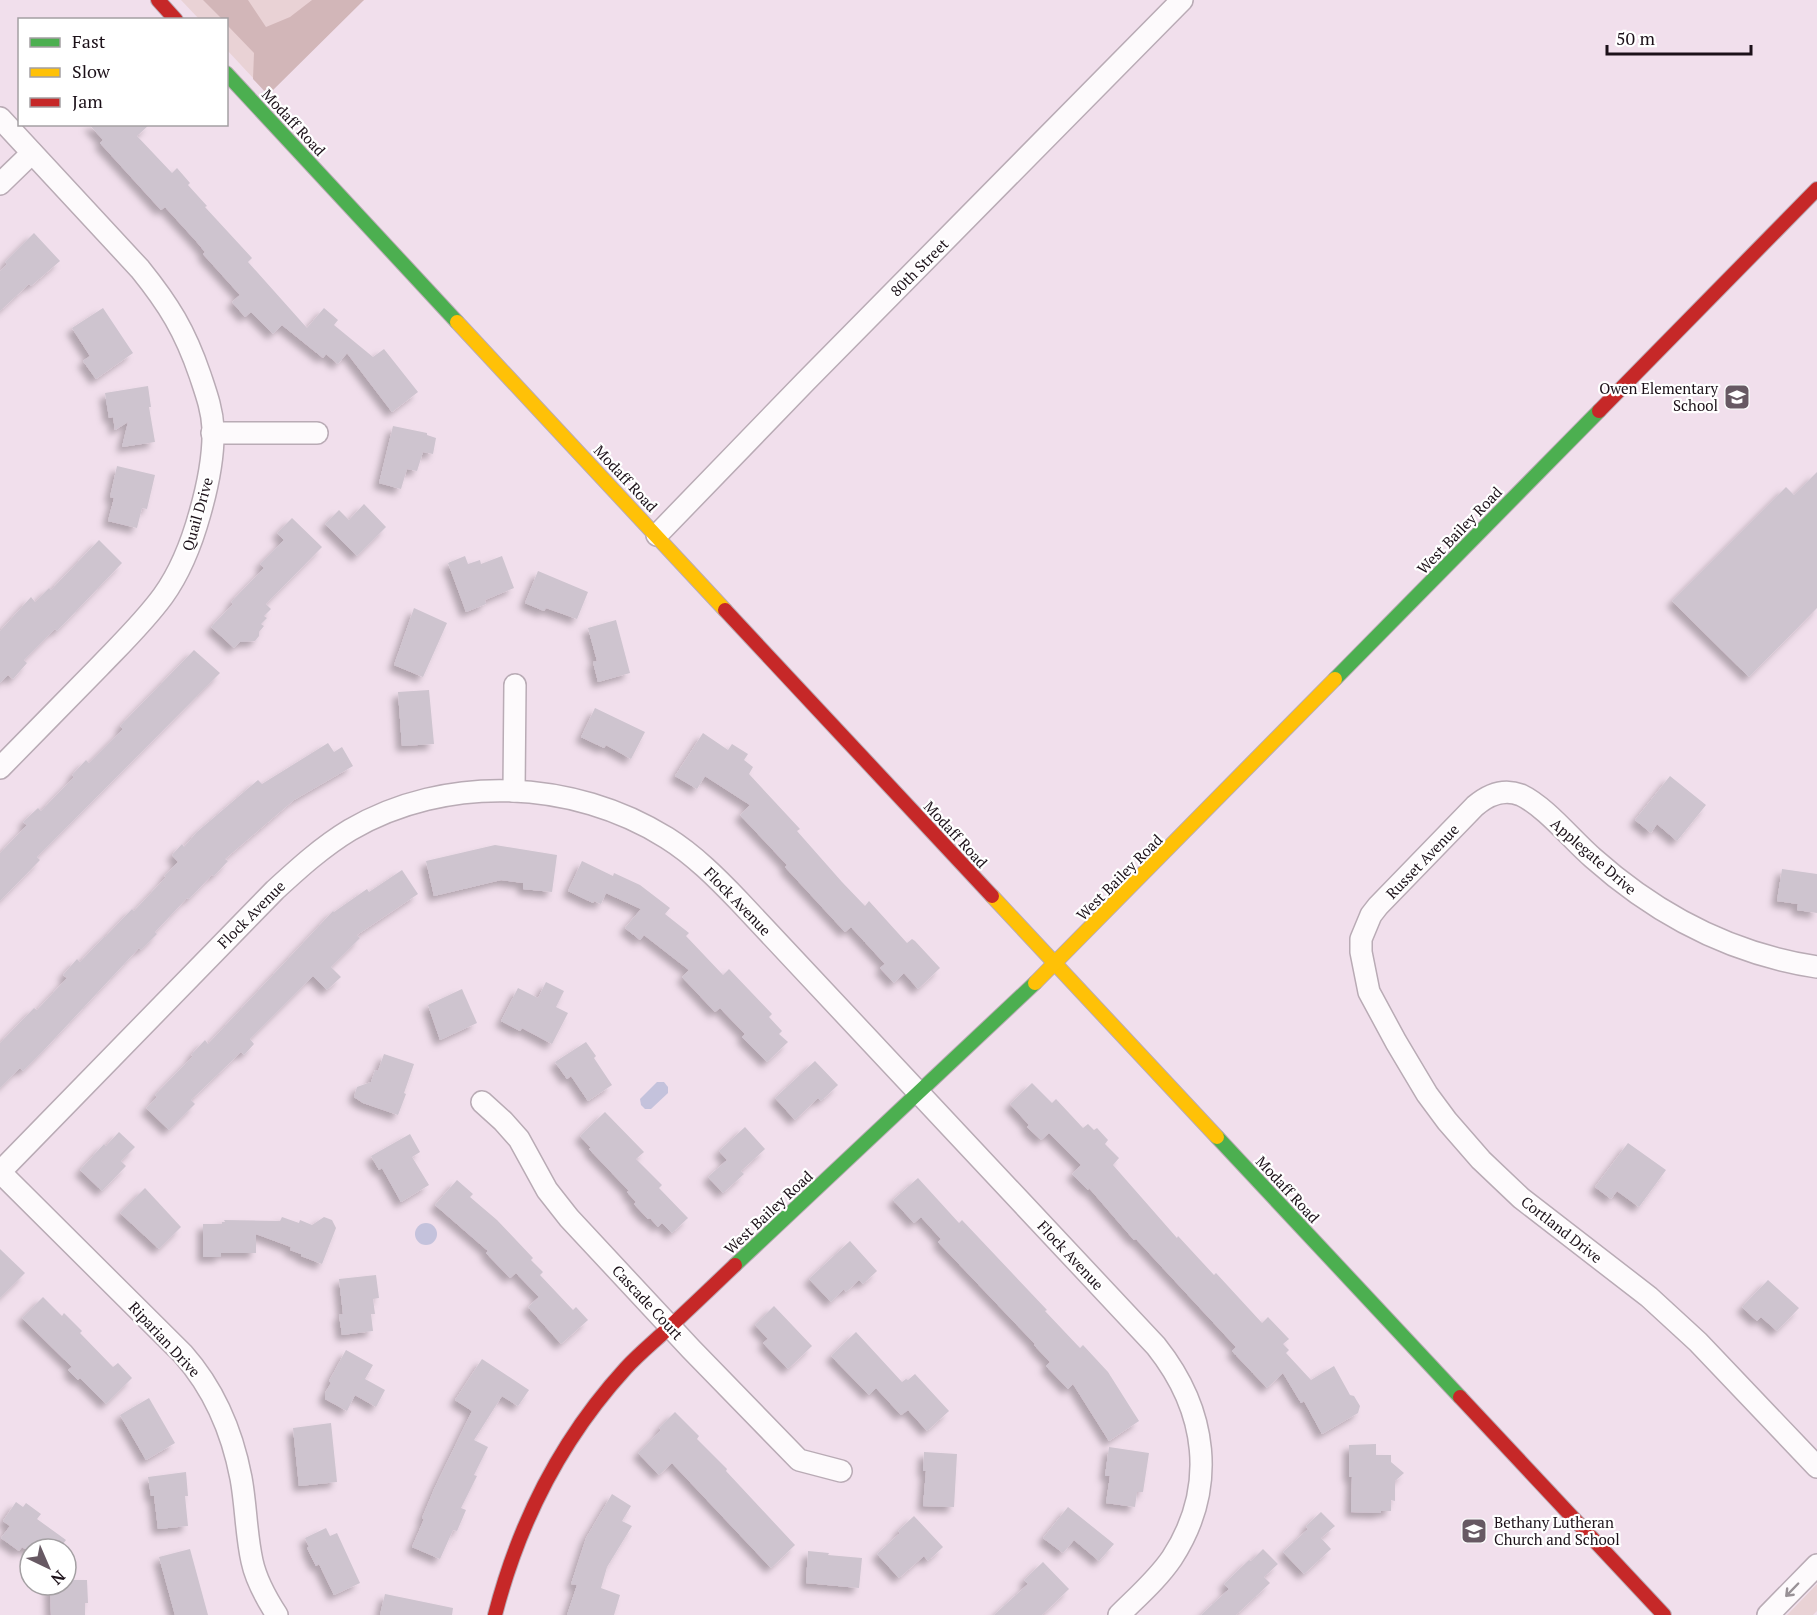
<svg xmlns="http://www.w3.org/2000/svg" width="1817" height="1615" font-family="'PT Serif',serif">
	<defs>
		<filter id="shadow"><feDropShadow dx="-5.5" dy="5.5" stdDeviation="3" flood-color="#0004"/></filter>
	</defs>
	<rect width="100%" height="100%" fill="#f1dfec"/>
	<!-- green -->
	<g fill="#e9d2d5">
		<path d="M181 0H364L254 79 227 50 226 20 199 19Z"/>
		<path d="M1817 1584V1611L1813 1615H1787Z"/>
	</g>
	<!-- forest -->
	<path fill="#d2b6b8" d="M203 0H248L266 27 290 17 312 0H364L268 95 253 79 254 53 227 25 226 20 222 19Z"/>
	<!-- water -->
	<g fill="#c4c2dc">
		<path d="M657 1082H664L668 1087V1093L651 1109H645L641 1105 640 1099Z"/>
		<circle cx="426" cy="1234" r="11"/>
	</g>
	<!-- building -->
	<g fill="#cec4cf" filter="url(#shadow)">
		<path d="M89 124H150L137 136 172 173 177 168 190 183 188 185 207 206 205 207 252 258 248 262 307 328 324 308 338 320 334 325 373 357 384 349 418 392 392 412 347 353 338 364 326 354 323 358 282 325 273 334 251 312 245 317 232 302 240 295 203 254 205 252 196 241 165 207 161 210 100 143 103 140Z"/>
		<path d="M34 233 60 261 31 286 29 284 0 311V271L7 264 5 262Z"/>
		<path d="M103 308 133 353 96 379 83 361 90 356 72 328Z"/>
		<path d="M148 386 151 407H149L155 442 122 447 128 422 115 430 113 417 109 418 105 393Z"/>
		<path d="M393 426 427 433V435L436 438 433 454 423 452 417 471 407 469 401 489 379 483Z"/>
		<path d="M117 466 155 475 147 509 142 508 137 528 108 521 114 498 110 497Z"/>
		<path d="M1817 472V608L1749 677 1672 601 1786 487 1794 495Z"/>
		<path d="M364 504 386 527 357 556 325 524 339 510 349 520Z"/>
		<path d="M292 518 322 547 266 604 271 609 264 616 267 618 261 624 264 626 259 632V636L255 641 240 642 234 648 211 627 233 604 231 602 264 568 260 564 284 540 277 533Z"/>
		<path d="M99 540 122 563 57 631 55 629 24 660 27 663 13 679 8 675 0 683V631L31 597 35 602 49 588 51 590Z"/>
		<path d="M465 556 468 564 480 560 481 564 502 556 514 588 485 600 486 604 466 612 448 563Z"/>
		<path d="M538 571 588 592 577 619 546 608 544 611 525 603Z"/>
		<path d="M414 608 447 623 423 677 394 665Z"/>
		<path d="M616 620 630 673 598 682 593 662 597 661 588 628Z"/>
		<path d="M194 650 220 673 37 857 40 860 0 901V853L27 825 23 822 38 808 41 811 74 777 72 775 86 760 89 763 123 729 120 726Z"/>
		<path d="M429 690 434 744 402 746 398 692Z"/>
		<path d="M595 708 645 732 631 759 606 745 604 748 581 737Z"/>
		<path d="M703 733 728 750 732 744 748 754 744 760 753 767 749 774 800 829 797 831 842 882 865 906 869 901 907 943 912 939 915 941 940 968 918 989 904 973 894 983 880 968 885 964 851 927 845 932 785 867 787 865 740 815 750 805 705 776 697 789 675 776Z"/>
		<path d="M328 743 334 752 342 747 353 766 294 800 225 859 228 861 214 876 212 875 189 899 187 898 155 932 157 934 141 950 139 948 43 1051 23 1071 20 1068 0 1088V1043L34 1008 37 1010 67 978 63 975 77 959 80 962 104 937H105L132 909 134 911 166 877 164 876 178 862 172 855 182 844 184 847 197 832 258 780 262 784Z"/>
		<path d="M1670 776 1706 805 1677 841 1657 824 1651 833 1635 820Z"/>
		<path d="M495 845 557 855 552 892 523 889V883L501 880 434 896 426 861Z"/>
		<path d="M582 861 613 876 614 873 640 885 670 908 665 914 689 933 686 936 723 975 729 969 772 1014 769 1017 782 1031 779 1034 788 1042 767 1062 742 1037 745 1034 720 1008 715 1012 682 977 689 970 644 935 640 940 625 928 641 909 606 893 601 904 594 901 593 903 568 891Z"/>
		<path d="M1782 869 1817 874V913L1797 910 1798 904 1777 901Z"/>
		<path d="M402 870 418 894 357 935 360 938 331 967 341 977 327 990 313 976 250 1039 254 1044 244 1055 241 1052 191 1100 195 1104 169 1130 146 1108 157 1097 155 1095 193 1056 191 1055 205 1040 208 1044 333 911 334 912 367 889 369 892Z"/>
		<path d="M546 982 564 991 556 1007 568 1013 552 1044 522 1028 520 1031 501 1021 518 988 538 998Z"/>
		<path d="M462 989 477 1023 440 1040 428 1005Z"/>
		<path d="M586 1042 596 1056 594 1058 612 1085 588 1101 571 1076 567 1079 555 1062Z"/>
		<path d="M384 1054 414 1064 404 1093 406 1094 398 1115 363 1103 354 1097 357 1087 371 1082 375 1070 378 1071Z"/>
		<path d="M815 1061 838 1085 821 1101 818 1098 795 1120 775 1098Z"/>
		<path d="M1032 1083 1052 1103 1056 1099 1083 1128 1088 1124 1094 1130 1097 1128 1108 1140 1105 1144 1119 1158 1113 1165 1177 1238 1178 1236 1214 1275 1216 1273 1262 1323 1268 1317 1289 1339 1283 1344 1289 1350 1286 1353 1311 1380 1334 1366 1350 1395 1354 1396 1360 1406 1358 1413 1322 1434 1304 1401 1301 1403 1283 1373 1267 1388 1232 1351 1236 1347 1136 1239 1134 1240 1089 1188 1088 1190 1072 1174 1081 1165 1049 1133 1041 1140 1027 1127 1029 1125 1010 1104Z"/>
		<path d="M605 1112 644 1152 636 1159 662 1185 659 1188 688 1218 672 1233 662 1223 658 1227 650 1218 648 1219 634 1204 636 1202 627 1192 629 1191 589 1149 591 1148 580 1136Z"/>
		<path d="M745 1127 765 1149 741 1171 744 1174 723 1193 708 1177 727 1160 719 1151Z"/>
		<path d="M119 1132 135 1147 121 1161 126 1166 102 1191 80 1170 104 1144 106 1146Z"/>
		<path d="M410 1134 420 1152 412 1157 429 1185 401 1202 382 1168 379 1170 371 1156Z"/>
		<path d="M1628 1143 1666 1170 1639 1207 1617 1191 1611 1199 1595 1187Z"/>
		<path d="M918 1178 959 1223 962 1220 1047 1310 1045 1311 1080 1348 1083 1345 1108 1372 1139 1421 1109 1441 1073 1384 1068 1389 1046 1366 1050 1362 1034 1345 1035 1344 938 1242 941 1239 921 1217 914 1223 893 1200Z"/>
		<path d="M457 1180 473 1194 470 1197 497 1220 533 1258 531 1260 543 1272 540 1275 573 1310 576 1307 588 1320 561 1344 528 1307 539 1297 516 1273 510 1278 486 1253 488 1251 435 1205Z"/>
		<path d="M145 1188 181 1227 159 1249 120 1213Z"/>
		<path d="M282 1217 299 1223 300 1220 312 1225 324 1217 332 1220 336 1228 322 1264 301 1256V1254L290 1250 291 1247 256 1234V1253H221V1257H203V1224H222V1222H225L224 1220 280 1221Z"/>
		<path d="M850 1241 877 1271 863 1284 859 1280 846 1292 844 1289 831 1302 809 1279Z"/>
		<path d="M0 1249 25 1273 0 1298Z"/>
		<path d="M376 1275 379 1298 373 1299 375 1314H371L373 1331 342 1335 339 1315 343 1314 339 1279Z"/>
		<path d="M1768 1280 1799 1308 1777 1331 1761 1317 1757 1321 1742 1307Z"/>
		<path d="M43 1297 62 1316 64 1313 82 1331 80 1333 113 1367 118 1363 132 1378 106 1404 80 1378 78 1380 68 1370 72 1367 22 1318Z"/>
		<path d="M774 1306 812 1346 788 1369 763 1343 768 1339 755 1325Z"/>
		<path d="M856 1332 902 1382 906 1379 908 1380 915 1374 949 1411 927 1431 908 1410 901 1415 876 1388 869 1395 831 1356Z"/>
		<path d="M346 1350 373 1365 365 1379 385 1390 376 1407 355 1395 347 1411 325 1399V1393L331 1383 329 1381Z"/>
		<path d="M482 1359 529 1390 518 1406 502 1396 474 1440 488 1447 474 1475 477 1476 461 1508 466 1510 457 1531 453 1530 440 1559 412 1547 424 1519 422 1518 435 1487 472 1411 455 1400Z"/>
		<path d="M149 1398 175 1443 146 1460 120 1415Z"/>
		<path d="M675 1412 699 1436 697 1439 727 1469 726 1471 795 1545 771 1568 672 1463 659 1475 638 1453 661 1430 659 1428Z"/>
		<path d="M331 1423 337 1482 299 1486 293 1428Z"/>
		<path d="M1376 1444V1455H1391V1462L1404 1473 1395 1481V1501L1391 1500V1511H1381V1513L1351 1512 1352 1477H1349V1445Z"/>
		<path d="M1109 1447 1149 1453 1143 1492H1137L1135 1507 1106 1503 1110 1476H1105Z"/>
		<path d="M924 1452 957 1454 954 1507 923 1506 926 1471H923Z"/>
		<path d="M186 1472 188 1496H185L188 1526 158 1529 154 1496H151L148 1477Z"/>
		<path d="M612 1494 631 1506 622 1521 632 1526 607 1567 601 1588 620 1595 614 1615H567L577 1585 571 1584 586 1538Z"/>
		<path d="M16 1502 23 1507 26 1503 41 1514 37 1519 66 1540 59 1549H25L22 1547 19 1551 1 1538 10 1526 3 1521Z"/>
		<path d="M1068 1507 1114 1544 1099 1561 1074 1540 1063 1553 1043 1538Z"/>
		<path d="M1321 1512 1335 1526 1321 1538 1331 1549 1304 1574 1283 1552 1308 1529 1306 1526Z"/>
		<path d="M914 1516 943 1547 928 1561 924 1556 899 1578 877 1554 900 1533 898 1531Z"/>
		<path d="M326 1528 330 1536 337 1533 360 1583 334 1595 319 1564 316 1566 307 1548 309 1547 305 1538Z"/>
		<path d="M190 1549 208 1615H175L159 1557Z"/>
		<path d="M1263 1549 1278 1564 1264 1577 1270 1583 1236 1615H1201L1229 1589 1224 1584 1249 1560 1251 1561Z"/>
		<path d="M808 1551 829 1553 828 1555 862 1558 859 1588 806 1583Z"/>
		<path d="M1043 1562 1069 1589 1042 1615H994L1028 1584 1024 1580Z"/>
		<path d="M66 1580H87L88 1603H85V1615H51L50 1585H66Z"/>
		<path d="M385 1594 453 1608 452 1615H380Z"/>
	</g>
	<g fill="none" stroke-linecap="round" stroke-linejoin="round">
		<!-- street casing -->
		<g stroke="#b9abb5" stroke-width="24">
			<g id="street">
				<path d="M0 118 140 269C169 305 185 331 200 375 206 393 212 409 213 428 214 457 208 485 200 513 192 542 181 571 163 596 144 622 121 644 99 667 66 701 33 734 0 768"/>
				<path d="M0 184 32 153"/>
				<path d="M212 433H317"/>
				<path d="M657 535 805 382 1182 0"/>
				<path d="M514 791 515 685"/>
				<path d="M1817 967C1732 954 1657 915 1593 858 1572 840 1546 807 1521 795 1503 788 1488 795 1475 806L1378 906 1371 915 1361 939V952L1369 992 1396 1042 1427 1094 1447 1121 1481 1160 1521 1198 1649 1297 1698 1342 1817 1467"/>
				<path d="M482 1102 503 1121 519 1139 547 1190 569 1218 691 1349 799 1460 841 1471"/>
				<path d="M0 1172 275 890C299 868 322 847 350 830 446 774 573 779 667 838 694 855 717 878 739 901L1156 1346C1207 1410 1218 1487 1172 1558 1157 1580 1137 1597 1119 1615"/>
				<path d="M0 1172 183 1354C214 1389 232 1431 241 1478 246 1505 246 1534 252 1561 256 1580 266 1598 277 1615"/>
				<path d="M1768 1615 1817 1565"/>
			</g>
		</g>
		<!-- fast casing -->
		<g stroke="#b9abb5" stroke-width="16">
			<g id="fast">
				<path d="M226 73 457 322"/>
				<path d="M1335 679 1599 411"/>
				<path d="M1217 1137 1460 1397"/>
				<path d="M735 1265 1035 983"/>
			</g>
		</g>
		<!-- slow casing -->
		<g stroke="#b9abb5" stroke-width="16">
			<g id="slow">
				<path d="M457 322 725 610"/>
				<path d="M992 896 1217 1137"/>
				<path d="M1035 983 1335 679"/>
			</g>
		</g>
		<!-- jam casing -->
		<g stroke="#b9abb5" stroke-width="16">
			<g id="jam">
				<path d="M158 0 176 20"/>
				<path d="M1599 411 1817 189"/>
				<path d="M725 610 992 896"/>
				<path d="M1460 1397 1664 1615"/>
				<path d="M495 1615C519 1522 561 1439 626 1368 637 1356 650 1345 662 1334 687 1311 711 1288 735 1265"/>
			</g>
		</g>
		<!-- street -->
		<use href="#street" stroke="#fdfafc" stroke-width="21"/>
		<!-- fast -->
		<use href="#fast" stroke="#4caf50" stroke-width="14"/>
		<!-- slow -->
		<use href="#slow" stroke="#ffc107" stroke-width="14"/>
		<!-- jam -->
		<use href="#jam" stroke="#c62828" stroke-width="14"/>
	</g>
	<!-- one-way arrows -->
	<defs><path id="oneway-shaft" d="M-6 0H5M1.5-3L5.5 0L1.5 3" fill="none" stroke-width="1.6" stroke-linecap="round" stroke-linejoin="round" transform="scale(1.5)"/></defs>
	<use stroke="#989196" href="#oneway-shaft" transform="translate(1792 1590) rotate(134)"/>
	<!-- icons -->
	<defs>
		<g id="school-square" transform="scale(1.35)"><rect x="-9" y="-9" width="18" height="18" rx="4" fill="#675963" stroke="#fff"/><path d="M0-5L7-2L0 1L-7-2ZM-4 1L0 2.5L4 1V4Q0 6-4 4Z" fill="#fff"/></g>
	</defs>
	<g fill-rule="evenodd">
		<use href="#school-square" x="1737" y="397"/>
		<use href="#school-square" x="1474" y="1531"/>
	</g>
	<g text-anchor="middle" dominant-baseline="central" stroke-width="4.5" stroke-linejoin="round" paint-order="stroke">
		<!-- street labels -->
		<g font-size="15" fill="#1c1119" stroke="#fff">
			<text transform="translate(294 122) rotate(47)">Modaff Road</text>
			<text transform="translate(919 267) rotate(-45)">80th Street</text>
			<text transform="translate(626 478) rotate(47)">Modaff Road</text>
			<text transform="translate(197 514) rotate(-74)">Quail Drive</text>
			<text transform="translate(1459 530) rotate(-46)">West Bailey Road</text>
			<text transform="translate(956 834) rotate(47)">Modaff Road</text>
			<text transform="translate(1594 856) rotate(41)">Applegate Drive</text>
			<text transform="translate(1422 861) rotate(-46)">Russet Avenue</text>
			<text transform="translate(1119 877) rotate(-45)">West Bailey Road</text>
			<text transform="translate(738 901) rotate(46)">Flock Avenue</text>
			<text transform="translate(251 914) rotate(-45)">Flock Avenue</text>
			<text transform="translate(1288 1189) rotate(47)">Modaff Road</text>
			<text transform="translate(768 1212) rotate(-43)">West Bailey Road</text>
			<text transform="translate(1562 1229) rotate(38)">Cortland Drive</text>
			<text transform="translate(1071 1255) rotate(47)">Flock Avenue</text>
			<text transform="translate(648 1302) rotate(47)">Cascade Court</text>
			<text transform="translate(165 1339) rotate(47)">Riparian Drive</text>
		</g>
		<!-- poi labels -->
		<g font-size="15" fill="#1c1119" stroke="#fff" text-anchor="end">
			<text x="1718" y="388">Owen Elementary<tspan x="1718" dy="17">School</tspan></text>
			<text x="1494" y="1522" text-anchor="start">Bethany Lutheran<tspan x="1494" dy="17">Church and School</tspan></text>
		</g>
	</g>
	<!-- legend -->
	<rect x="18" y="18" width="210" height="108" fill="#ffffff" stroke="#a4a0a3" stroke-width="1.5"/>
	<rect x="30" y="38" width="30" height="9" fill="#4caf50" stroke="#a4a0a3" stroke-width="1.5"/>
	<text x="72" y="48" font-size="18" fill="#1c1119">Fast</text>
	<rect x="30" y="68" width="30" height="9" fill="#ffc107" stroke="#a4a0a3" stroke-width="1.5"/>
	<text x="72" y="78" font-size="18" fill="#1c1119">Slow</text>
	<rect x="30" y="98" width="30" height="9" fill="#c62828" stroke="#a4a0a3" stroke-width="1.5"/>
	<text x="72" y="108" font-size="18" fill="#1c1119">Jam</text>
	<!-- north arrow -->
	<g transform="translate(48 1567) rotate(136)"><circle r="28" fill="#ffffff" stroke="#a4a0a3" stroke-width="1.5"/>
	<path d="M0-4.5L10 22L0 15L-10 22Z" fill="#675963"/>
	<text y="-9" font-size="16" font-weight="bold" text-anchor="middle" fill="#1c1119">N</text>
	</g>
	<!-- scale -->
	<path d="M1607 45v9h144v-9" fill="none" stroke="#1c1119" stroke-width="3"/>
	<text x="1616" y="45" font-size="18" fill="#1c1119" stroke="#ffffff" stroke-width="4.5" paint-order="stroke">50 m</text>
</svg>
